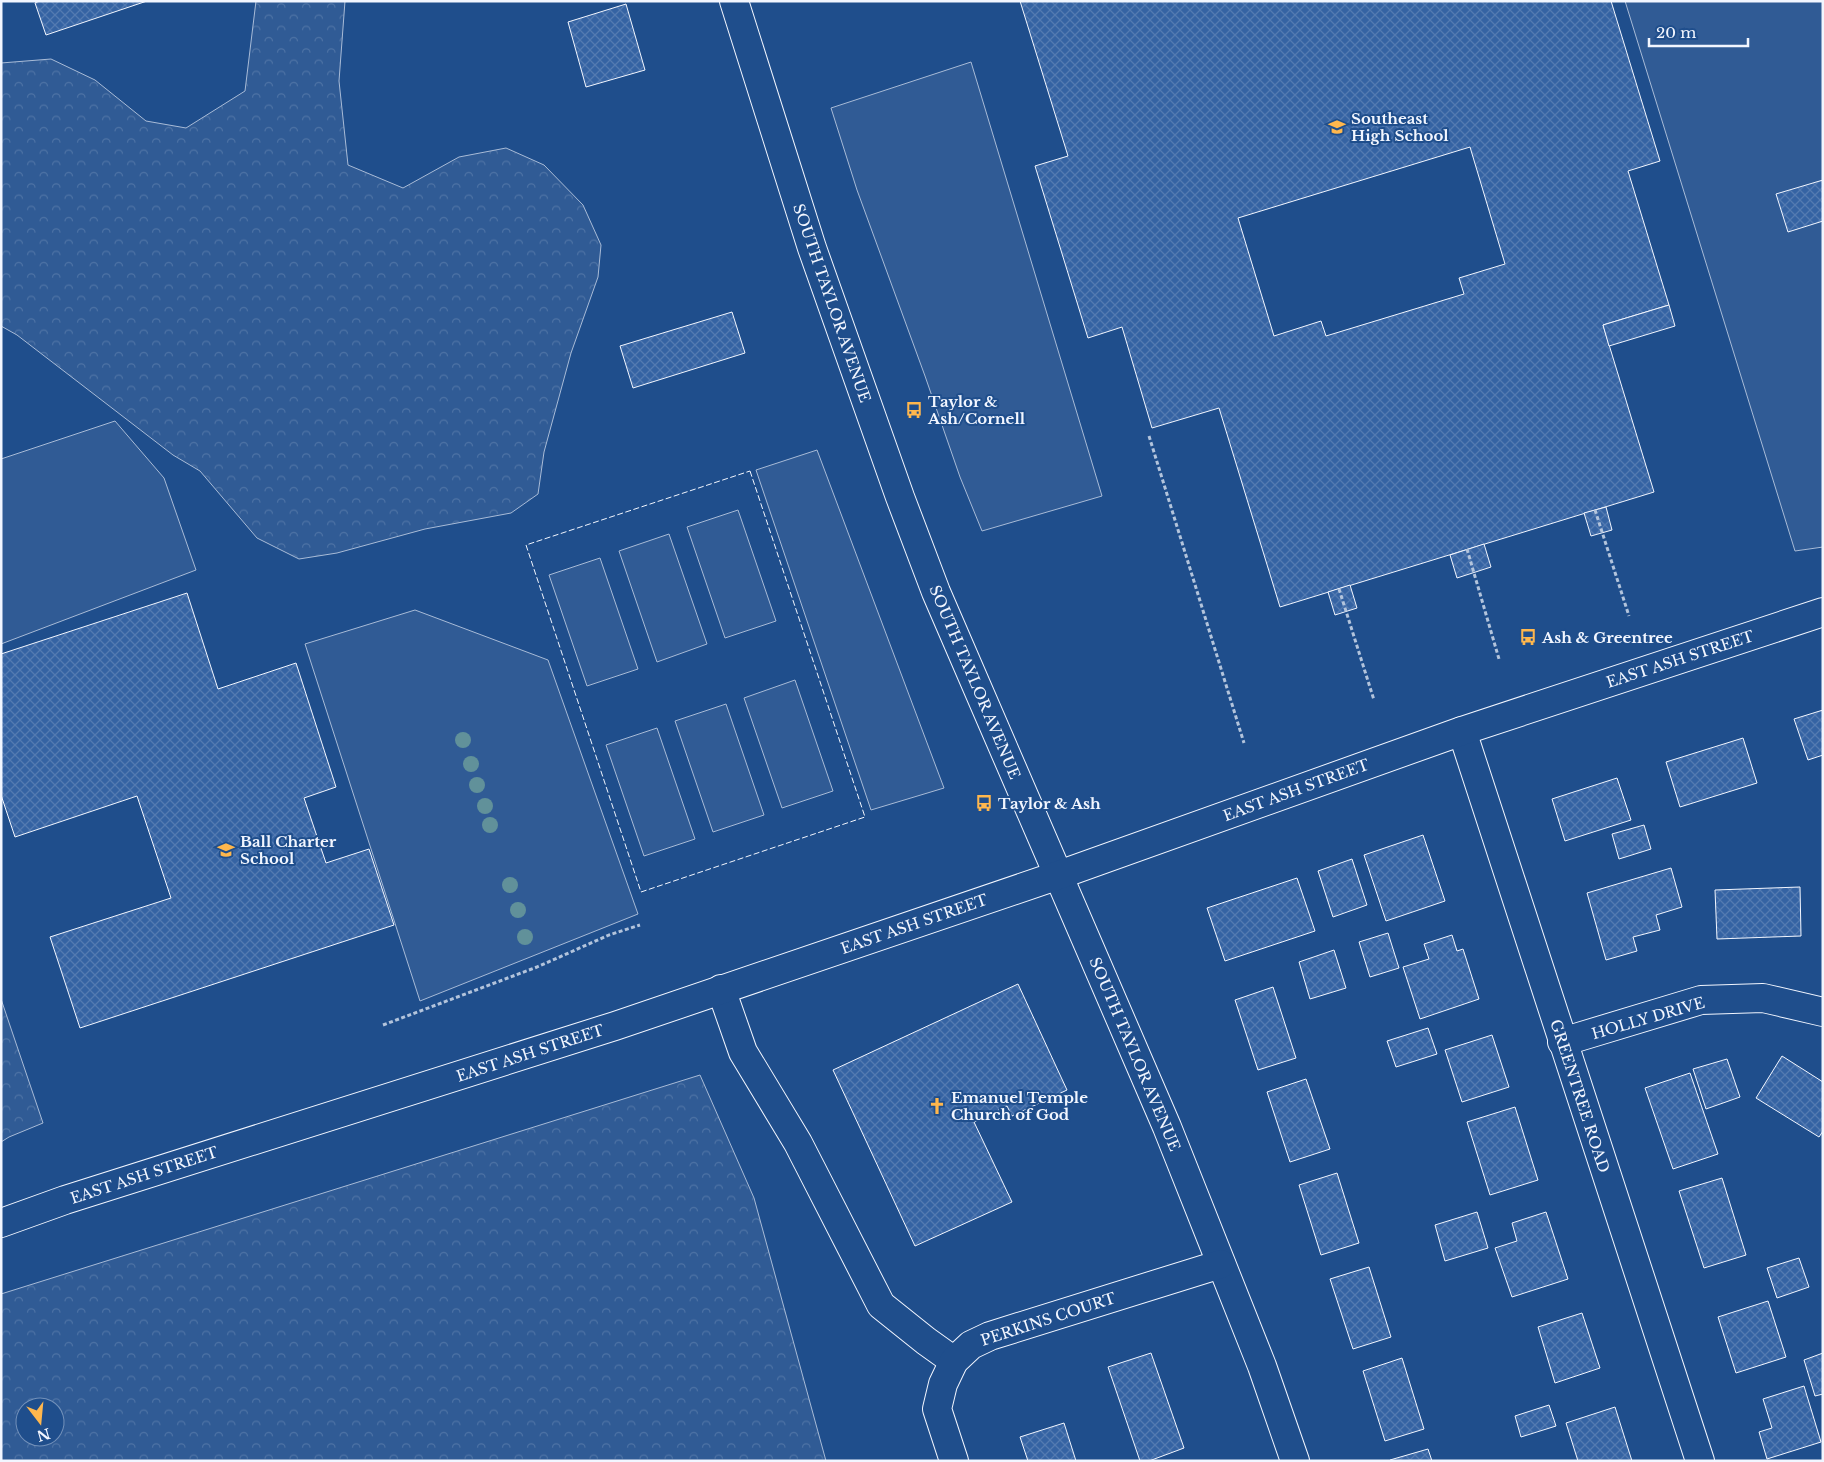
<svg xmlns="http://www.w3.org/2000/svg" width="1824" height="1462" font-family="'Libre Baskerville',serif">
	<defs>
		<pattern id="forest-crowns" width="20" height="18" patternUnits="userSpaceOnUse" patternTransform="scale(1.25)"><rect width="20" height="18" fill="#305b95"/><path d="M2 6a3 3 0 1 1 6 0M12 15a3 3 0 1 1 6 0" fill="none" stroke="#4e73a5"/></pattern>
		<pattern id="building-cross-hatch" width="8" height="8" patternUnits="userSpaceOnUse" patternTransform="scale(1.25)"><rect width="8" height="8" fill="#3563a3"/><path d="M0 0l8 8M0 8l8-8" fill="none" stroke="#537ab1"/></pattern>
	</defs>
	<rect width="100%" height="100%" fill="#1f4e8c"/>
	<!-- built -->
	<g fill="#305b95" stroke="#a8bbd7">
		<path d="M1625 1H1823V547L1795 551Z"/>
		<path d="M971 62 1102 496 982 531 960 477 925 376 857 190 831 108Z"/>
		<path d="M115 421 164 478 196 570 1 644V459Z"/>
		<path d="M817 450 944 788 871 810 756 470Z"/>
		<path d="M738 510 776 621 725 638 687 527Z"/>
		<path d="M669 534 707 644 657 662 619 551Z"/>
		<path d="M600 558 638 669 587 686 549 575Z"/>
		<path d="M415 610 548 660 638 914 420 1001 305 644Z"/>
		<path d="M795 680 833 791 782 808 744 698Z"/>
		<path d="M726 704 764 815 713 832 675 721Z"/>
		<path d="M657 728 695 839 644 856 606 745Z"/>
	</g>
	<!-- forest -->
	<g fill="url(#forest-crowns)" stroke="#a8bbd7" fill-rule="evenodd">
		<path d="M256 1H345L339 81 348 165 403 188 459 157 506 148 544 165 583 205 601 245 598 277 571 353 544 452 538 494 511 513 425 529 337 553 299 559 257 538 200 471 173 455 17 335 1 326V63L51 59 95 80 146 121 186 128 245 91Z"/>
		<path d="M1 999 43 1123 9 1137 1 1142Z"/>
		<path d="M700 1075 754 1198 826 1461H1V1294ZM25 1407H55V1437H25Z"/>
	</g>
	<!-- building -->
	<g fill="url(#building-cross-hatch)" stroke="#f2f6ff" fill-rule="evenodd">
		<path d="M39 1H147L46 35 35 3Z"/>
		<path d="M1020 1H1611L1660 161 1628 171 1669 305 1603 325 1654 492 1280 607 1219 408 1152 428 1122 327 1088 338 1035 166 1068 156ZM1470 147 1505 264 1459 278 1464 294 1326 336 1321 321 1274 336 1238 218Z"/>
		<path d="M626 4 645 70 586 87 568 22Z"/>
		<path d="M1823 180V221L1788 232 1776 194Z"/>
		<path d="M1669 305 1675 326 1609 346 1603 325Z"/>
		<path d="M732 312 745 353 633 388 620 346Z"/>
		<path d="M1606 507 1612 530 1591 536 1584 513Z"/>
		<path d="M1484 544 1491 567 1457 578 1450 555Z"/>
		<path d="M1350 585 1357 608 1335 615 1328 592Z"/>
		<path d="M187 593 218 689 296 663 336 787 304 798 326 863 369 849 394 925 80 1028 50 937 171 898 137 796 15 837 1 795V654Z"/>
		<path d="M1823 710V755L1808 760 1794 719Z"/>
		<path d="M1743 738 1757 783 1680 807 1666 762Z"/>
		<path d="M1617 778 1631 820 1565 841 1552 799Z"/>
		<path d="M1644 825 1651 849 1619 859 1612 834Z"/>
		<path d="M1423 835 1445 901 1386 921 1364 855Z"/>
		<path d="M1352 859 1367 905 1333 917 1318 871Z"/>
		<path d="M1671 868 1682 907 1656 915 1660 930 1633 937 1637 951 1606 960 1587 893Z"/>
		<path d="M1297 878 1315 931 1225 961 1207 908Z"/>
		<path d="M1800 887 1801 936 1717 939 1715 890Z"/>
		<path d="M1388 933 1399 968 1370 977 1359 942Z"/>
		<path d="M1452 935 1457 951 1463 949 1479 999 1420 1019 1403 967 1429 959 1424 944Z"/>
		<path d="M1334 950 1346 988 1310 999 1299 962Z"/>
		<path d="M1018 984 1067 1090 1012 1116 1007 1106 974 1122 1012 1202 915 1246 833 1070Z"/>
		<path d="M1273 987 1296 1058 1258 1070 1235 1000Z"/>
		<path d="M1428 1028 1437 1054 1396 1067 1387 1041Z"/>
		<path d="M1492 1035 1509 1087 1462 1102 1445 1050Z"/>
		<path d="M1782 1056 1823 1082V1131L1819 1137 1756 1098Z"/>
		<path d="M1727 1059 1740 1097 1706 1109 1693 1069Z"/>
		<path d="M1690 1073 1718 1154 1673 1169 1645 1088Z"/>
		<path d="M1306 1079 1330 1149 1290 1162 1267 1092Z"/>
		<path d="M1515 1107 1538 1180 1490 1195 1467 1122Z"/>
		<path d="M1337 1173 1359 1243 1321 1255 1299 1185Z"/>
		<path d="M1722 1178 1746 1255 1704 1268 1679 1191Z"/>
		<path d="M1477 1212 1488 1248 1445 1261 1435 1225Z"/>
		<path d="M1546 1212 1568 1279 1512 1297 1495 1248 1517 1241 1512 1223Z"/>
		<path d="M1799 1258 1809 1287 1777 1298 1767 1268Z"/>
		<path d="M1369 1267 1391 1337 1353 1349 1330 1279Z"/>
		<path d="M1768 1301 1786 1357 1736 1373 1718 1317Z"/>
		<path d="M1582 1313 1600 1368 1555 1383 1538 1327Z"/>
		<path d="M1151 1353 1184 1448 1149 1461H1140L1108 1367Z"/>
		<path d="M1823 1353V1394L1815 1396 1804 1360Z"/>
		<path d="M1402 1358 1424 1429 1385 1441 1363 1371Z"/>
		<path d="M1804 1386 1821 1442 1767 1459 1759 1432 1772 1428 1763 1399Z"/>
		<path d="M1549 1405 1556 1426 1521 1437 1515 1416Z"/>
		<path d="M1615 1407 1632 1461H1578L1566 1423Z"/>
		<path d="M1064 1423 1076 1461H1028L1020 1437Z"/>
		<path d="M1428 1449 1432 1461H1390V1460Z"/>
	</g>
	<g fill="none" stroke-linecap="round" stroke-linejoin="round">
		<!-- minor casing -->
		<g stroke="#f2f6ff" stroke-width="30">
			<g id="minor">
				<path d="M734 1 812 248 900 497 936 592 1167 1127 1262 1366 1295 1461"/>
				<path d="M1462 731 1700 1461"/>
				<path d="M721 989 743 1052 798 1143 881 1305 926 1341 954 1361"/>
				<path d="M1562 1042 1701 1000 1763 998 1823 1012"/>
				<path d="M1 1223 65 1200 615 1026 1059 875 1462 731 1823 612"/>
				<path d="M954 1461 937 1409 943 1384 954 1361 971 1345 990 1336 1221 1264"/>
			</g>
		</g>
		<!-- path -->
		<g stroke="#b3c4dc" stroke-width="3" stroke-dasharray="4 2.5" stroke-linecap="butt">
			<path d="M1149 436 1244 743"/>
			<path d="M1595 510 1629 616"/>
			<path d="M1467 549 1499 659"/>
			<path d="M1339 589 1374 700"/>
			<path d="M383 1025 537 967 609 935 640 925"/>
		</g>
		<!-- minor -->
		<use href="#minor" stroke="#1f4e8c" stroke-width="28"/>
		<!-- fence -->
		<path stroke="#f2f6ff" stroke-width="1" stroke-dasharray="6 2.5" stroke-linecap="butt" d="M750 471 865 817 641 892 526 545Z"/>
	</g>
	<!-- trees -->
	<g fill="#61919a">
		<circle cx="463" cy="740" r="8"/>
		<circle cx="471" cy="764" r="8"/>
		<circle cx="477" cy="785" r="8"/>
		<circle cx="485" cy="806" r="8"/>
		<circle cx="490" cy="825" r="8"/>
		<circle cx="510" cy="885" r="8"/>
		<circle cx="518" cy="910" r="8"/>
		<circle cx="525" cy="937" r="8"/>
	</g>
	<!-- icons -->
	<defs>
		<g id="school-bare" transform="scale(1.35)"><path d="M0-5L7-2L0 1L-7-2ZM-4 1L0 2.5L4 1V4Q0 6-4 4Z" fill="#ffb74d" stroke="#1f4e8c" stroke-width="2.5" paint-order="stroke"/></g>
		<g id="bus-bare" transform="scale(1.35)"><path d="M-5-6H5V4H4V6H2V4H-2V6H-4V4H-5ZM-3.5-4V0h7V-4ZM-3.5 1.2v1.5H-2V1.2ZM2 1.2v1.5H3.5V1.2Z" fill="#ffb74d" stroke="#1f4e8c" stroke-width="2.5" paint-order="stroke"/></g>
		<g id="church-bare" transform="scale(1.35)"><path d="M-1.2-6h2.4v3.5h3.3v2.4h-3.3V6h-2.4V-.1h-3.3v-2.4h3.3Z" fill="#ffb74d" stroke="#1f4e8c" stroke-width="2.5" paint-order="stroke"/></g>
	</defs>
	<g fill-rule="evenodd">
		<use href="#school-bare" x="1337" y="127"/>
		<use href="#bus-bare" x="914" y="410"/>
		<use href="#bus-bare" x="1528" y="637"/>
		<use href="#bus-bare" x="984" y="803"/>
		<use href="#school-bare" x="226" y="850"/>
		<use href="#church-bare" x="937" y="1106"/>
	</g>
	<g text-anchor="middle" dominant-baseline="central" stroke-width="4" stroke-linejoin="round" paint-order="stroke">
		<!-- poi labels -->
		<g font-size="15" font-weight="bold" fill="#f2f6ff" stroke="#1f4e8c" text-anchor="start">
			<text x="1351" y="118">Southeast<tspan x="1351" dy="17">High School</tspan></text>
			<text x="928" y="401">Taylor &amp;<tspan x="928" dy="17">Ash/Cornell</tspan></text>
			<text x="1542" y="637">Ash &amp; Greentree</text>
			<text x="998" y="803">Taylor &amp; Ash</text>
			<text x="240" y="841">Ball Charter<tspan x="240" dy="17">School</tspan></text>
			<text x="951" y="1097">Emanuel Temple<tspan x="951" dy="17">Church of God</tspan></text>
		</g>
		<!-- street labels -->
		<g font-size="15" fill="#f2f6ff" stroke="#1f4e8c">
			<text transform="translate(832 303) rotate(71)">SOUTH TAYLOR AVENUE</text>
			<text transform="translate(1680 659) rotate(-18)">EAST ASH STREET</text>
			<text transform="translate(975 682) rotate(67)">SOUTH TAYLOR AVENUE</text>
			<text transform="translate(1296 790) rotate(-20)">EAST ASH STREET</text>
			<text transform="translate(914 924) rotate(-19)">EAST ASH STREET</text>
			<text transform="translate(1648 1018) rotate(-16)">HOLLY DRIVE</text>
			<text transform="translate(530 1053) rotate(-18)">EAST ASH STREET</text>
			<text transform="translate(1135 1054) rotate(67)">SOUTH TAYLOR AVENUE</text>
			<text transform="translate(1580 1096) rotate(72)">GREENTREE ROAD</text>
			<text transform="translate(144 1175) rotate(-18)">EAST ASH STREET</text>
			<text transform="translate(1048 1319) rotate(-18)">PERKINS COURT</text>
		</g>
	</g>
	<!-- border -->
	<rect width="1824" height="1462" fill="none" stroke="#f2f6ff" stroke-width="5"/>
	<!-- north arrow -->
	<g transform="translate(40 1422) rotate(164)"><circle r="24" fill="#1f4e8c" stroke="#7391ba"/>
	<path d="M0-4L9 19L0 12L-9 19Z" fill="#ffb74d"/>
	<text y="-8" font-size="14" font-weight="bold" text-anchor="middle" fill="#f2f6ff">N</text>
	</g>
	<!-- scale -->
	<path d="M1649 38v8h99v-8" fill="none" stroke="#f2f6ff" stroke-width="2.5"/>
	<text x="1656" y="38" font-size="15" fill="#f2f6ff" stroke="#1f4e8c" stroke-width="4" paint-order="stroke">20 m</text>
</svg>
